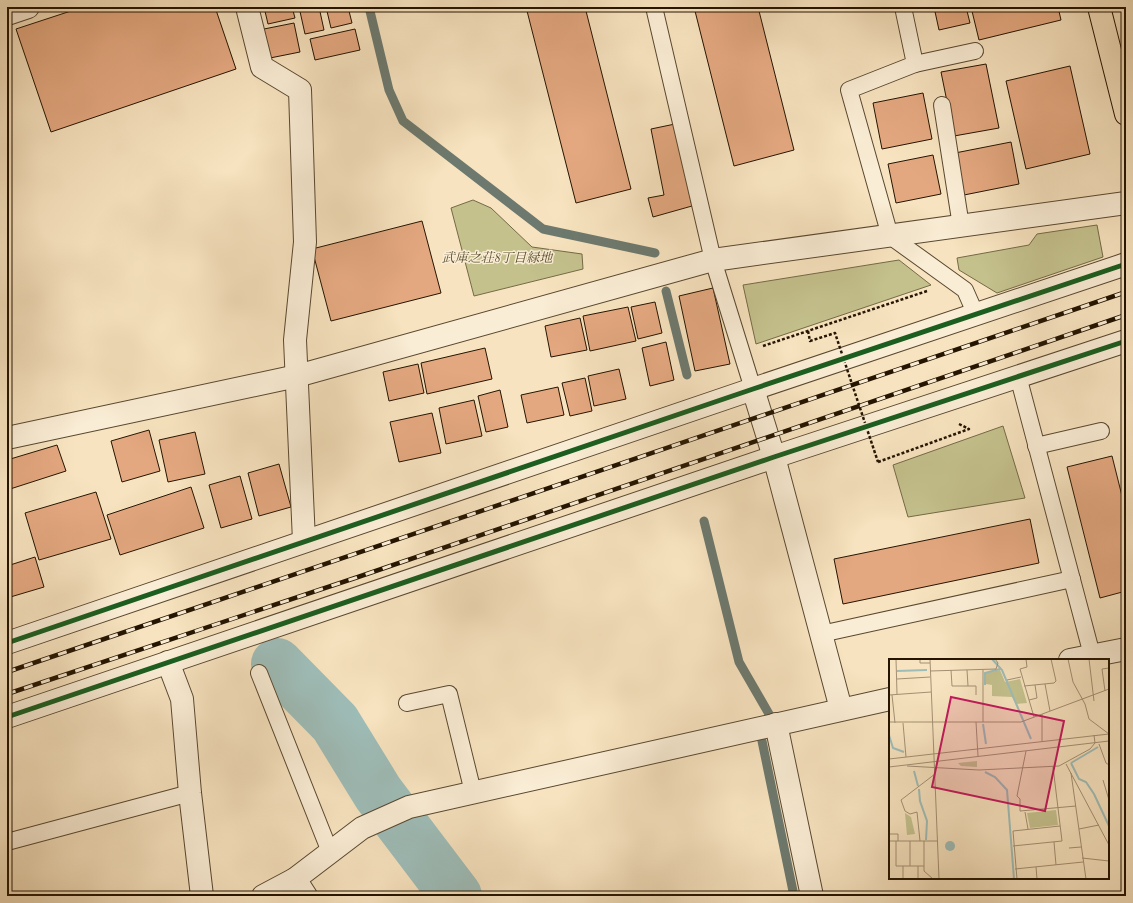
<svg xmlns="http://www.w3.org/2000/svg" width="1133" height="903" font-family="Cardo,'Noto Serif JP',serif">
	<rect width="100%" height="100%" fill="#f7e3bf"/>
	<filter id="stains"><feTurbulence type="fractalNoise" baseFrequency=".005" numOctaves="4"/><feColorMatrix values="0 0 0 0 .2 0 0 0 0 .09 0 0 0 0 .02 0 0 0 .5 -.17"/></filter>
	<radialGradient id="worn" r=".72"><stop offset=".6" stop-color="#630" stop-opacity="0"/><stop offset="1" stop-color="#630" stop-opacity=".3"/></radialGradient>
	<!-- green -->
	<g fill="#c4c18d" stroke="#746a46">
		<path d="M473 200 491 208 532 247 582 254 583 269 474 296 451 208Z"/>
		<path d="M1097 225 1103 257 997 293 959 270 957 258 1029 245 1037 234Z"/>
		<path d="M899 260 931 285 756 344 743 285Z"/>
		<path d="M1003 426 1025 498 908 517 893 465Z"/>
	</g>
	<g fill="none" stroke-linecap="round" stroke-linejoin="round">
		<!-- stream -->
		<g stroke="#6d796e" stroke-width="9">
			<path d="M369 7 389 90 403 121 543 229 655 253"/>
			<path d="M666 291 687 375"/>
			<path d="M704 521 739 662 769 714"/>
			<path d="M762 741 794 896"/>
		</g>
		<!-- river -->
		<path stroke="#9ebdb8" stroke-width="52" d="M277 664 335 723 378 793 456 896"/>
	</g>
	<!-- building -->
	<g fill="#e4a880" stroke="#241400">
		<path d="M83 7H215L236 69 51 132 16 29Z"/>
		<path d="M264 7H292L295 18 268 24Z"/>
		<path d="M299 7H319L324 30 305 34Z"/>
		<path d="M326 7H348L352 23 331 28Z"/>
		<path d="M526 7H585L631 189 576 203Z"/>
		<path d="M694 7H758L794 150 734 166Z"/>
		<path d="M934 7H966L970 23 939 30Z"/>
		<path d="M971 7H1058L1061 20 979 40Z"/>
		<path d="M294 23 300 52 270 58 264 29Z"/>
		<path d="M355 29 360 50 315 60 310 39Z"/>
		<path d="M986 64 999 128 954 136 941 72Z"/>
		<path d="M1070 66 1090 154 1026 169 1006 81Z"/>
		<path d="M923 93 932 139 882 149 873 103Z"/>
		<path d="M675 124 692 206 653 217 648 198 664 195 651 129Z"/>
		<path d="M1011 142 1019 184 964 195 955 153Z"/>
		<path d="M933 155 941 194 896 203 888 164Z"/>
		<path d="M422 221 441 293 331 321 312 249Z"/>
		<path d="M713 288 730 364 695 371 679 296Z"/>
		<path d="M655 302 662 333 638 339 631 307Z"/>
		<path d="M628 307 636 341 590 351 583 316Z"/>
		<path d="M580 318 587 350 551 357 545 326Z"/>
		<path d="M666 342 674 380 650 386 642 348Z"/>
		<path d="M485 348 492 379 427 394 421 363Z"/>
		<path d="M418 364 424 393 389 401 383 372Z"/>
		<path d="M619 369 626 399 594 406 588 376Z"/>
		<path d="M585 378 592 411 570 416 562 383Z"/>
		<path d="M558 387 564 415 527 423 521 395Z"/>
		<path d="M500 390 508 427 486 432 478 396Z"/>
		<path d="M474 400 482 436 446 444 439 408Z"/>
		<path d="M432 413 441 453 399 462 390 422Z"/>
		<path d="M149 430 160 471 122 482 111 441Z"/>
		<path d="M195 432 205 474 168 482 159 440Z"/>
		<path d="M57 445 66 471 7 490V460Z"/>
		<path d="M1112 456 1126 512V591L1100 598 1067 467Z"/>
		<path d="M279 464 291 507 259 516 248 473Z"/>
		<path d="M240 476 252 519 221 528 209 485Z"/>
		<path d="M191 487 204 528 120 555 107 515Z"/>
		<path d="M96 492 111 539 39 560 25 513Z"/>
		<path d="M1030 519 1039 563 843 604 834 559Z"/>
		<path d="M35 557 44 587 7 598V566Z"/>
	</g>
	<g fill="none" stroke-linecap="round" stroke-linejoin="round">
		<!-- service casing -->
		<g stroke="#594830" stroke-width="18">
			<g id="service">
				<path d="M654 7 713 260 753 389"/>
				<path d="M903 7 915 64 849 90 890 236 965 290 976 315"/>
				<path d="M915 64 975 51"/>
				<path d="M942 105 961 226"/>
				<path d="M1018 376 1092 655"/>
				<path d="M1036 446 1101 431"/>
				<path d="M821 634 1072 579"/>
				<path d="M259 673 330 852"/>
				<path d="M407 703 449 694 473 792"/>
				<path d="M7 842 190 793"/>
			</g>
		</g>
		<!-- minor casing -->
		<g stroke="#594830" stroke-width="24">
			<g id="minor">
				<path d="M247 7 262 67 300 90 305 242 295 340 304 541"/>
				<path d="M7 14 28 7"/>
				<path d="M713 260 1126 203"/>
				<path d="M753 389 774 457 841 709"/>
				<path d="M7 643 753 389 1126 264"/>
				<path d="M1070 660 1126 649"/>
				<path d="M168 662 182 699 190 793 202 896"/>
				<path d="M7 717 774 457 1126 341"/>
				<path d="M776 724 812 896"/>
				<path d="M295 879 306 896"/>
				<path d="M263 896 295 879 362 828 409 807 890 699"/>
			</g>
		</g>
		<!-- tertiary casing -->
		<g stroke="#594830" stroke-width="24">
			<path id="tertiary" d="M7 438 297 376 713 260"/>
		</g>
		<!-- primary casing -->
		<g stroke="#241400" stroke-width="24">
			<path id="primary" d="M1099 7 1126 114"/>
		</g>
		<!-- path -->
		<g stroke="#241400" stroke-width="2.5" stroke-dasharray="3 2" stroke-linecap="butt">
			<path d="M763 346 927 291"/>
			<path d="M878 462 969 429 959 424"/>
		</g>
		<!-- service -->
		<use href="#service" stroke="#faedd5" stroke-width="16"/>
		<!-- minor -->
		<use href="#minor" stroke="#faedd5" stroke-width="22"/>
		<!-- tertiary -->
		<use href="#tertiary" stroke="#faedd5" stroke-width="22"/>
		<!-- primary -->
		<use href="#primary" stroke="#f7e3bf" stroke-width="22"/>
		<!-- rail casing -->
		<g stroke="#241400" stroke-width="4.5">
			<g id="rail">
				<path d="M7 672 1126 292"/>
				<path d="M7 694 358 577 1126 315"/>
			</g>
		</g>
		<!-- rail -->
		<use href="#rail" stroke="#faedd5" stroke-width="3" stroke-dasharray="9" stroke-linecap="butt"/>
		<!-- path-bridge -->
		<path stroke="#241400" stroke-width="2.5" stroke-dasharray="3 2" stroke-linecap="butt" d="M808 331 810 341 835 333 878 462"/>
		<!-- cycleway casing -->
		<g stroke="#faedd5" stroke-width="8">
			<g id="cycleway">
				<path d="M7 643 753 389 1126 264"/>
				<path d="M7 717 774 457 1126 341"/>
			</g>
		</g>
		<!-- cycleway -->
		<use href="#cycleway" stroke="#1b5e20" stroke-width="5"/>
	</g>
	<g text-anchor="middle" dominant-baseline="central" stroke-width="3" stroke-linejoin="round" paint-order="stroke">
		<!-- park labels -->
		<g font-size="13" font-style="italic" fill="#5c5131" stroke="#faedd5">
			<text x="497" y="258">武庫之荘8丁目緑地</text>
		</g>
	</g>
	<!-- overview -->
	<g transform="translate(889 659)">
		<rect width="220" height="220" fill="#f7e3bf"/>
		<path d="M16 154 22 158 26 175 18 176Z" fill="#c4c18d"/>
		<path d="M111 11 116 23 131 20 138 44 127 45 123 38 103 37V26L97 25 96 14ZM88 102V108L72 107 69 104ZM167 151 169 166 141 169 138 154Z" fill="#c4c18d"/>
		<path d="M56 187a5 5 0 1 1 10 0a5 5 0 1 1-10 0Z" fill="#9ebdb8"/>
		<path fill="none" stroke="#9ebdb8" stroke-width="2" d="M103 0 113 11 142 80M8 12 38 11M96 26V14L111 10M94 65 97 85M0 76 4 89 15 93M182 104 190 120 197 123 205 135 220 167M182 104 209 88M25 112 29 127M96 113 106 118 118 131 125 220M30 130 31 142 38 162 37 181"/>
		<path fill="none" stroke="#a39073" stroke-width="1" d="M7 0 8 35M31 0V4H41M41 0 50 220M137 0 138 8 131 10 145 58M179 0 184 23 196 45 200 60 220 75M200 0 205 42M62 11 63 27H87V36M78 11 79 27M41 12 107 10 109 4 106 0M8 20 41 18M118 21 132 18M156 25 161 52M135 27 165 24 167 22 162 0M216 32 213 10 220 9M0 36 42 33M3 36 6 64M140 41 148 39 146 26M0 63H132L220 30M87 63 89 97M94 63V11M14 64 17 98M153 82V55M210 85 217 104 220 106M137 92 128 137 131 140V152L187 147M0 100 220 75M177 105 220 186M18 107 90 111 170 107 201 90 206 84 205 76M0 108 220 82M182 114 197 220M214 121 220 141M136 153 139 170M190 170 210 166M0 175H9V182M0 182H49M7 182V207H35M21 182V207M31 182 28 153 21 155 16 152 12 141 46 115M35 182V212L44 220M165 183 167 206M124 187 173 182 164 108M180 189 192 188M193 199 220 202M29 207V220M147 208 148 220M126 210 194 203M14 220V207M128 220 124 172 171 167"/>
		<path fill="#c2185b" fill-opacity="0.15" stroke="#c2185b" stroke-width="2" d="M62 38 175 62 156 152 43 128Z"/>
		<rect width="220" height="220" fill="none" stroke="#241400" stroke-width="2"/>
	</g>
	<!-- margin -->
	<rect width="1133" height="903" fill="none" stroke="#f7e3bf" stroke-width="24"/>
	<rect x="8" y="8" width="1117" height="887" fill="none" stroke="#241400" stroke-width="2"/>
	<rect x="12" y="12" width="1109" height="879" fill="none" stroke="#241400"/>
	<rect width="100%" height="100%" filter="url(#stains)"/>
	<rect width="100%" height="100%" fill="url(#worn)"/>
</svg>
